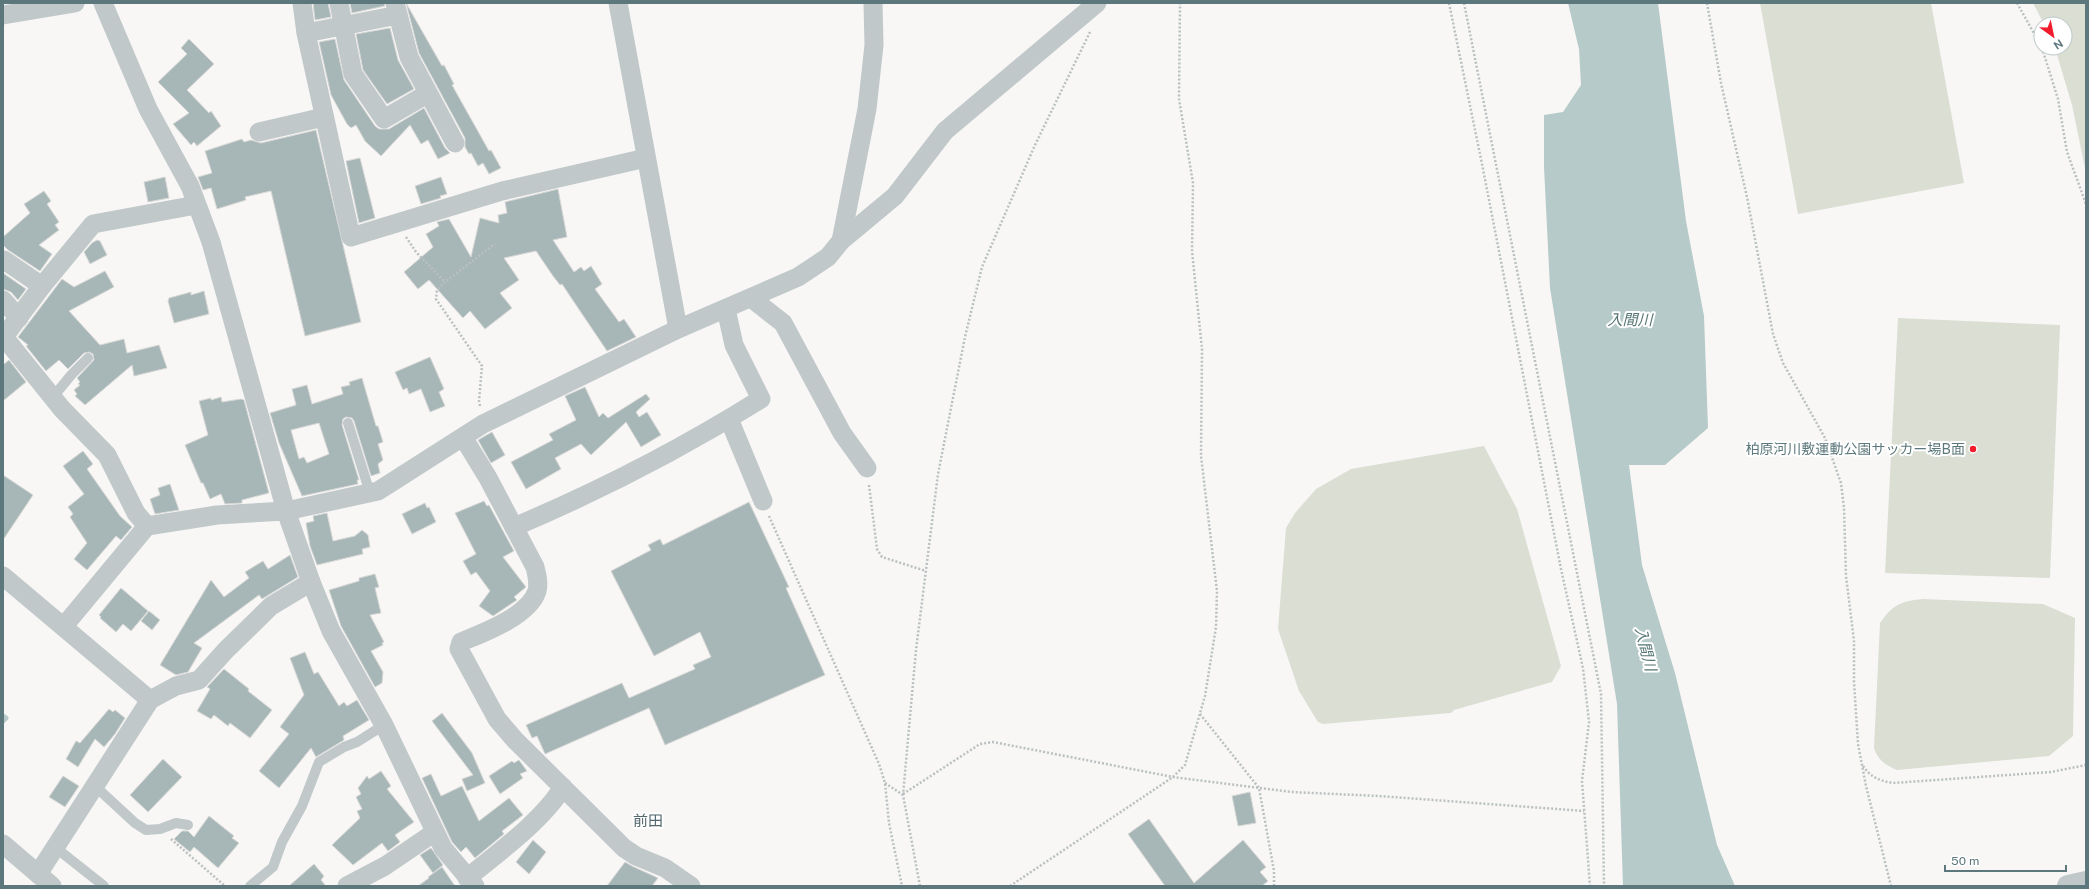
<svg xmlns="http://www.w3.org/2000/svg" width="2089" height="889" font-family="'Public Sans','Noto Sans JP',sans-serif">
	<rect width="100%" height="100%" fill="#f8f7f5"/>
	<!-- green -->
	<g fill="#daded3">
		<path d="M1760 3H1931L1964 183 1798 214Z"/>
		<path d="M2033 3H2086V173L2072 105 2055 48H2065V24H2044Z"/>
		<path d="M1898 318 2060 325 2050 578 1885 573Z"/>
		<path d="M1484 446 1517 509 1561 666 1552 682 1454 710 1451 713 1323 724 1318 722 1299 691 1278 629 1286 528 1295 513 1316 489 1351 469Z"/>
		<path d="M1923 599 2043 604 2075 618 2073 736 2049 756 1897 770C1885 765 1878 760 1874 748L1880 623C1892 605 1901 601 1923 599Z"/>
	</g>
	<!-- water -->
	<path fill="#b6cac9" d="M1568 3H1658L1686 221 1704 316 1708 428 1665 465H1629L1642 565 1675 673 1717 845 1735 886H1623L1617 704 1550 288 1544 167V115L1563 112 1581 85 1579 49Z"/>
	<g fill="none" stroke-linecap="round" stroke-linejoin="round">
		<!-- stream -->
		<path stroke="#b6cac9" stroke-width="5" d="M3 716 6 718 3 721"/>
	</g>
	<!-- building -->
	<g fill="#a7b6b7" stroke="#d9d9d7" fill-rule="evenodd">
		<path d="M313 3H328L331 17 315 20Z"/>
		<path d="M350 3H384L385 6 352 13Z"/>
		<path d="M406 3 442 66 444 65 454 84 452 85 489 151 491 150 501 168 489 174 483 163 478 166 471 153 469 154 465 147V138L419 53Z"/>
		<path d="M390 28 398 60 414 89 387 104 363 70 356 34Z"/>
		<path d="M189 39 214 64 187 90 209 113 211 111 221 126 197 146 194 142 191 145 173 124 189 113 158 82 187 54 181 48Z"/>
		<path d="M335 39 344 80 375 126 379 129H389L424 108 445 148 450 153 438 159 428 140 421 144 410 125 381 156 365 141 356 125 351 128 347 124 331 95 319 42Z"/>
		<path d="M316 130 361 322 305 336 271 191 245 197 246 200 217 209 211 188 203 190 198 177 212 173 205 151 242 139 244 142 251 140 261 143Z"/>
		<path d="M360 158 375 218 359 223 346 161Z"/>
		<path d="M165 177 169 198 148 202 144 182Z"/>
		<path d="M441 177 447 194 440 196 441 198 421 204 415 186Z"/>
		<path d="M558 189 567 237 553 240 574 272 581 267 584 271 591 266 602 284 595 289 619 322 624 319 636 337 607 351 574 302 562 284 560 285 553 276 536 251 504 258 519 280 500 293 512 308 485 329 470 311 463 318 429 280 418 289 404 272 433 247 426 234 439 226 437 222 449 219 471 257 480 218 499 223 498 215 507 213 505 202Z"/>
		<path d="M44 191 51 201 47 204 59 222 55 225 59 230 39 245 52 254 40 271 8 250 3 245V237L30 213 24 204Z"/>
		<path d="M97 240 100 241 107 255 90 264 84 252 92 243Z"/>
		<path d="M105 271 114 287 69 311 100 345 124 339 127 353 159 345 167 368 134 376 132 365 85 405 75 396 77 394 74 390 80 385 78 384 80 382 77 378 94 360 93 354 89 352 84 353 68 369 59 360 46 371 26 346 28 345 18 337 62 279 74 287Z"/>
		<path d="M3 273 26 289 18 300 11 292 3 289Z"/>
		<path d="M204 291 209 314 174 323 168 301 169 298 191 292V295Z"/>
		<path d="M430 357 444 389 439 392 445 406 430 412 421 389 409 394 407 388 403 390 395 372Z"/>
		<path d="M9 360 26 382 3 401V365Z"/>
		<path d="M362 378 376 426H378L383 442 378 444 383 460 378 464 380 473 371 476 354 421 352 418 346 417 343 419 342 425 359 480H357L358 484 302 496 279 443 270 413 296 405 292 389 307 385 312 404 343 394 341 387 350 385 349 382ZM319 423 329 454 307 463 304 457 299 459 291 430Z"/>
		<path d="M585 387 599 417 603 413 608 418 646 394 650 399 636 412 639 417 647 412 661 435 641 447 626 422 591 455 581 444 555 458 561 469 526 489 511 462 553 440 549 434 576 420 565 396Z"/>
		<path d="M221 397 222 402 241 399 244 400 269 493 242 500V503L225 504 221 494 210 499 203 483H201L185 445 208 435 199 401 211 398V400Z"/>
		<path d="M492 432 505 455 491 463 478 440Z"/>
		<path d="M83 451 93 464 87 469 120 516 132 527 121 540 116 536 87 570 74 559 87 543 70 517 73 514 68 507 84 494 63 466Z"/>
		<path d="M3 475 33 495 3 540Z"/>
		<path d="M170 484 179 510 155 514 150 499 160 495 158 488Z"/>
		<path d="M484 501 487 506 489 505 514 551 503 557 526 587 514 597 517 600 493 616 479 606 490 591 476 572 471 575 463 561 476 554 455 513Z"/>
		<path d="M749 502 789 587 786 588 825 675 665 745 649 708 545 754 537 736 532 738 526 725 622 683 629 698 695 669 693 665 711 657 700 632 654 656 611 571 651 550 648 545 660 539 663 545Z"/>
		<path d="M425 503 427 508 429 507 436 522 412 534 402 514Z"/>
		<path d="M327 513 333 541 355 536 362 530 368 535 370 547 362 549 363 554 317 565 310 546 306 523 314 521 313 516Z"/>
		<path d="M290 555 298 577 262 599 259 595 194 643 202 648 188 672 176 675 160 665 211 580 224 597 249 578 245 572 263 561 268 569Z"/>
		<path d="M375 574 379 587 375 588 381 613 370 615 384 642 382 643 383 645 371 651 383 672 382 683 375 687 341 626 329 590 359 581V578Z"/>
		<path d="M121 588 148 611 131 631 123 624 116 632 100 618 101 617 99 615Z"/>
		<path d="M149 611 160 620 152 630 141 621Z"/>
		<path d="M305 652 314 674 318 672 339 706 344 702 347 706 357 700 369 720 343 736 344 740 316 757 311 748 279 788 259 771 289 734 280 727 304 695 290 658Z"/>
		<path d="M224 669 249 689 248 691 272 710 250 738 230 723 228 726 214 715 211 719 197 711 210 689 207 687Z"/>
		<path d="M109 709 113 712 115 710 125 718 115 734 104 747 95 739 78 767 66 759 76 741 80 743Z"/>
		<path d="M442 713 472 753 485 783 467 791 462 779 473 775 432 721Z"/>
		<path d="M163 759 182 777 148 812 130 795Z"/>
		<path d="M519 760 527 771 520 774 523 778 500 794 489 776 512 761 514 763Z"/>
		<path d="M381 771 391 786 387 789 414 822 395 835 400 842 388 851 382 843 353 865 332 845 360 818 357 811 362 809 356 797 361 794 358 788 367 776 369 779Z"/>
		<path d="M431 774 441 796 462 786 479 821 509 798 523 815 502 831 504 834 475 858 466 847 461 852 452 842 422 778Z"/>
		<path d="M63 776 79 786 65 807 49 797Z"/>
		<path d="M1250 792 1256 823 1238 826 1232 796Z"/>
		<path d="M209 816 234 836 232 838 239 843 218 868 194 847 190 852 174 839 182 831H188L194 837Z"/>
		<path d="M1149 819 1194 883 1243 840 1266 867 1260 872 1268 881 1262 886H1165L1128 834Z"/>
		<path d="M533 840 546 852 529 874 516 862Z"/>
		<path d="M431 848 443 865 433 873 420 855Z"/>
		<path d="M625 862 632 866 658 878 652 886H607Z"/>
		<path d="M314 864 324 876 321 880 326 886H289Z"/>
		<path d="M442 867 455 886H418L429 878 428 877Z"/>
	</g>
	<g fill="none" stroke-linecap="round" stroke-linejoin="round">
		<!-- path -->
		<g stroke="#bac0c1" stroke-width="2.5" stroke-dasharray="2 2" stroke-linecap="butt">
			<path d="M1449 3 1482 164 1561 569 1583 668 1589 722 1582 781 1590 886"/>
			<path d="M1464 3 1601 694 1604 886"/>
			<path d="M1707 3 1721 83 1747 197 1773 334 1783 363 1825 438 1841 483 1844 508 1846 576 1854 641V682L1858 744 1866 786 1891 886"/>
			<path d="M2017 3 2041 46"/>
			<path d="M2042 48 2058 99 2067 152 2086 204"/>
			<path d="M406 237 416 252 445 282"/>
			<path d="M480 406 479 401 482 366 436 299 437 290 445 282 495 244"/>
			<path d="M869 485 877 549 882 557 926 571"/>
			<path d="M769 516 879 764 885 783 889 823 902 886"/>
			<path d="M1200 714 1259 788 1274 871V886"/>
			<path d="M1863 766C1871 778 1881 781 1893 783L2051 772 2086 765"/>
			<path d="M885 783 903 795"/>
			<path d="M903 794 980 744 993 742 1173 777 1291 792 1379 796 1584 811"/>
			<path d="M171 839 225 886"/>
			<path d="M920 886 903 795 916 650 938 474 965 337 982 267 1035 145 1090 32"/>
			<path d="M1010 886 1173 777 1185 765 1205 696 1216 627 1217 591 1201 456 1202 349 1192 251 1193 183 1179 99 1180 3"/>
		</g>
		<!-- service -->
		<g stroke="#c0c8c9" stroke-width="10">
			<path d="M53 397 72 374 88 358"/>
			<path d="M348 423 370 493"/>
			<path d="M96 787 135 823 146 830 160 829 176 823 188 825"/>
			<path d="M56 848 104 886"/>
			<path d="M250 886 273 867 282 842 302 806 319 762 344 747 357 742 384 725"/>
		</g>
		<!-- minor -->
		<g stroke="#c0c8c9" stroke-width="19">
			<path d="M103 3 148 109 190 186 211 242 286 511 311 582 331 631 384 725 443 848 475 886"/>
			<path d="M302 3 306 33 351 237 502 191 646 158"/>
			<path d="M339 3 353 74 384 119 427 94"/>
			<path d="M395 3 409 57 455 143"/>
			<path d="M618 3 678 329"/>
			<path d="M3 15 75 3"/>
			<path d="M306 33 398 15"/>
			<path d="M259 132 324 117"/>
			<path d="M841 241 867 109 874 45 873 3"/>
			<path d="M3 261 4 260 42 286"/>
			<path d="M751 298 783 323 842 433 867 468"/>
			<path d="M3 300 19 318"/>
			<path d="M4 337 62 409 107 455 136 513 147 526 217 515 286 511 378 491 483 424 678 329 798 277 828 257 841 241 895 196 945 131 1097 3"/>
			<path d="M3 338 42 286 93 224 196 205"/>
			<path d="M729 419 763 501"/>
			<path d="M463 437 488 478 535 567C537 575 539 583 537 591 529 616 483 633 461 642L459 649 497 719 515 740 624 848 636 856 665 868 691 886"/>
			<path d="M514 527C599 491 683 448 761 399L734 345 726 309"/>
			<path d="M3 576 150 700"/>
			<path d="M64 626 147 526"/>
			<path d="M3 844 52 886"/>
			<path d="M38 874 150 700 176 686 199 680 226 650 271 606 311 582"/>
			<path d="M467 878C498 853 543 820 563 787"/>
			<path d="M347 886 385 866 435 832"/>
		</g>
		<!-- tertiary -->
		<path stroke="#c0c8c9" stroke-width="22" d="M2068 886 2086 882"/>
	</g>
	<!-- markers -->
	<circle fill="#f11b2c" stroke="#fff" stroke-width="1.5" cx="1973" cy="449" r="4"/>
	<g text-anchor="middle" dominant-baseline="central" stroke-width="4" stroke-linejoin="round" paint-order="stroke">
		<!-- poi labels -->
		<g font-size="14" fill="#5c787c" stroke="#fff" text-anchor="end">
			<text x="1965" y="449">柏原河川敷運動公園サッカー場B面</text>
		</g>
		<!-- water labels -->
		<g font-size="15" font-style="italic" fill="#567674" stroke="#fff">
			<text x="1630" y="319">入間川</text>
			<text transform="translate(1646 649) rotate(76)">入間川</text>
		</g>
		<!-- neighbourhood labels -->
		<g font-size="15" fill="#53696d" stroke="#fff">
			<text x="648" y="820">前田</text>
		</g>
	</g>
	<!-- border -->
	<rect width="2089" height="889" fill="none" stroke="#5c787c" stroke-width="8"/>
	<!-- north arrow -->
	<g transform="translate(2053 36) rotate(147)"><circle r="19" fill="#ffffff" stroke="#bec9cb"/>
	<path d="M0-3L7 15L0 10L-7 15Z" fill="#f11b2c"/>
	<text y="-6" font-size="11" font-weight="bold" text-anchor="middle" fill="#5c787c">N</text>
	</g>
	<!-- scale -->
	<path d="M1945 865v6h121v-6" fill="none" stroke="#5c787c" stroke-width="2"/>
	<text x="1951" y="865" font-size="12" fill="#5c787c" stroke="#ffffff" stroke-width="3" paint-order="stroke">50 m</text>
</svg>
